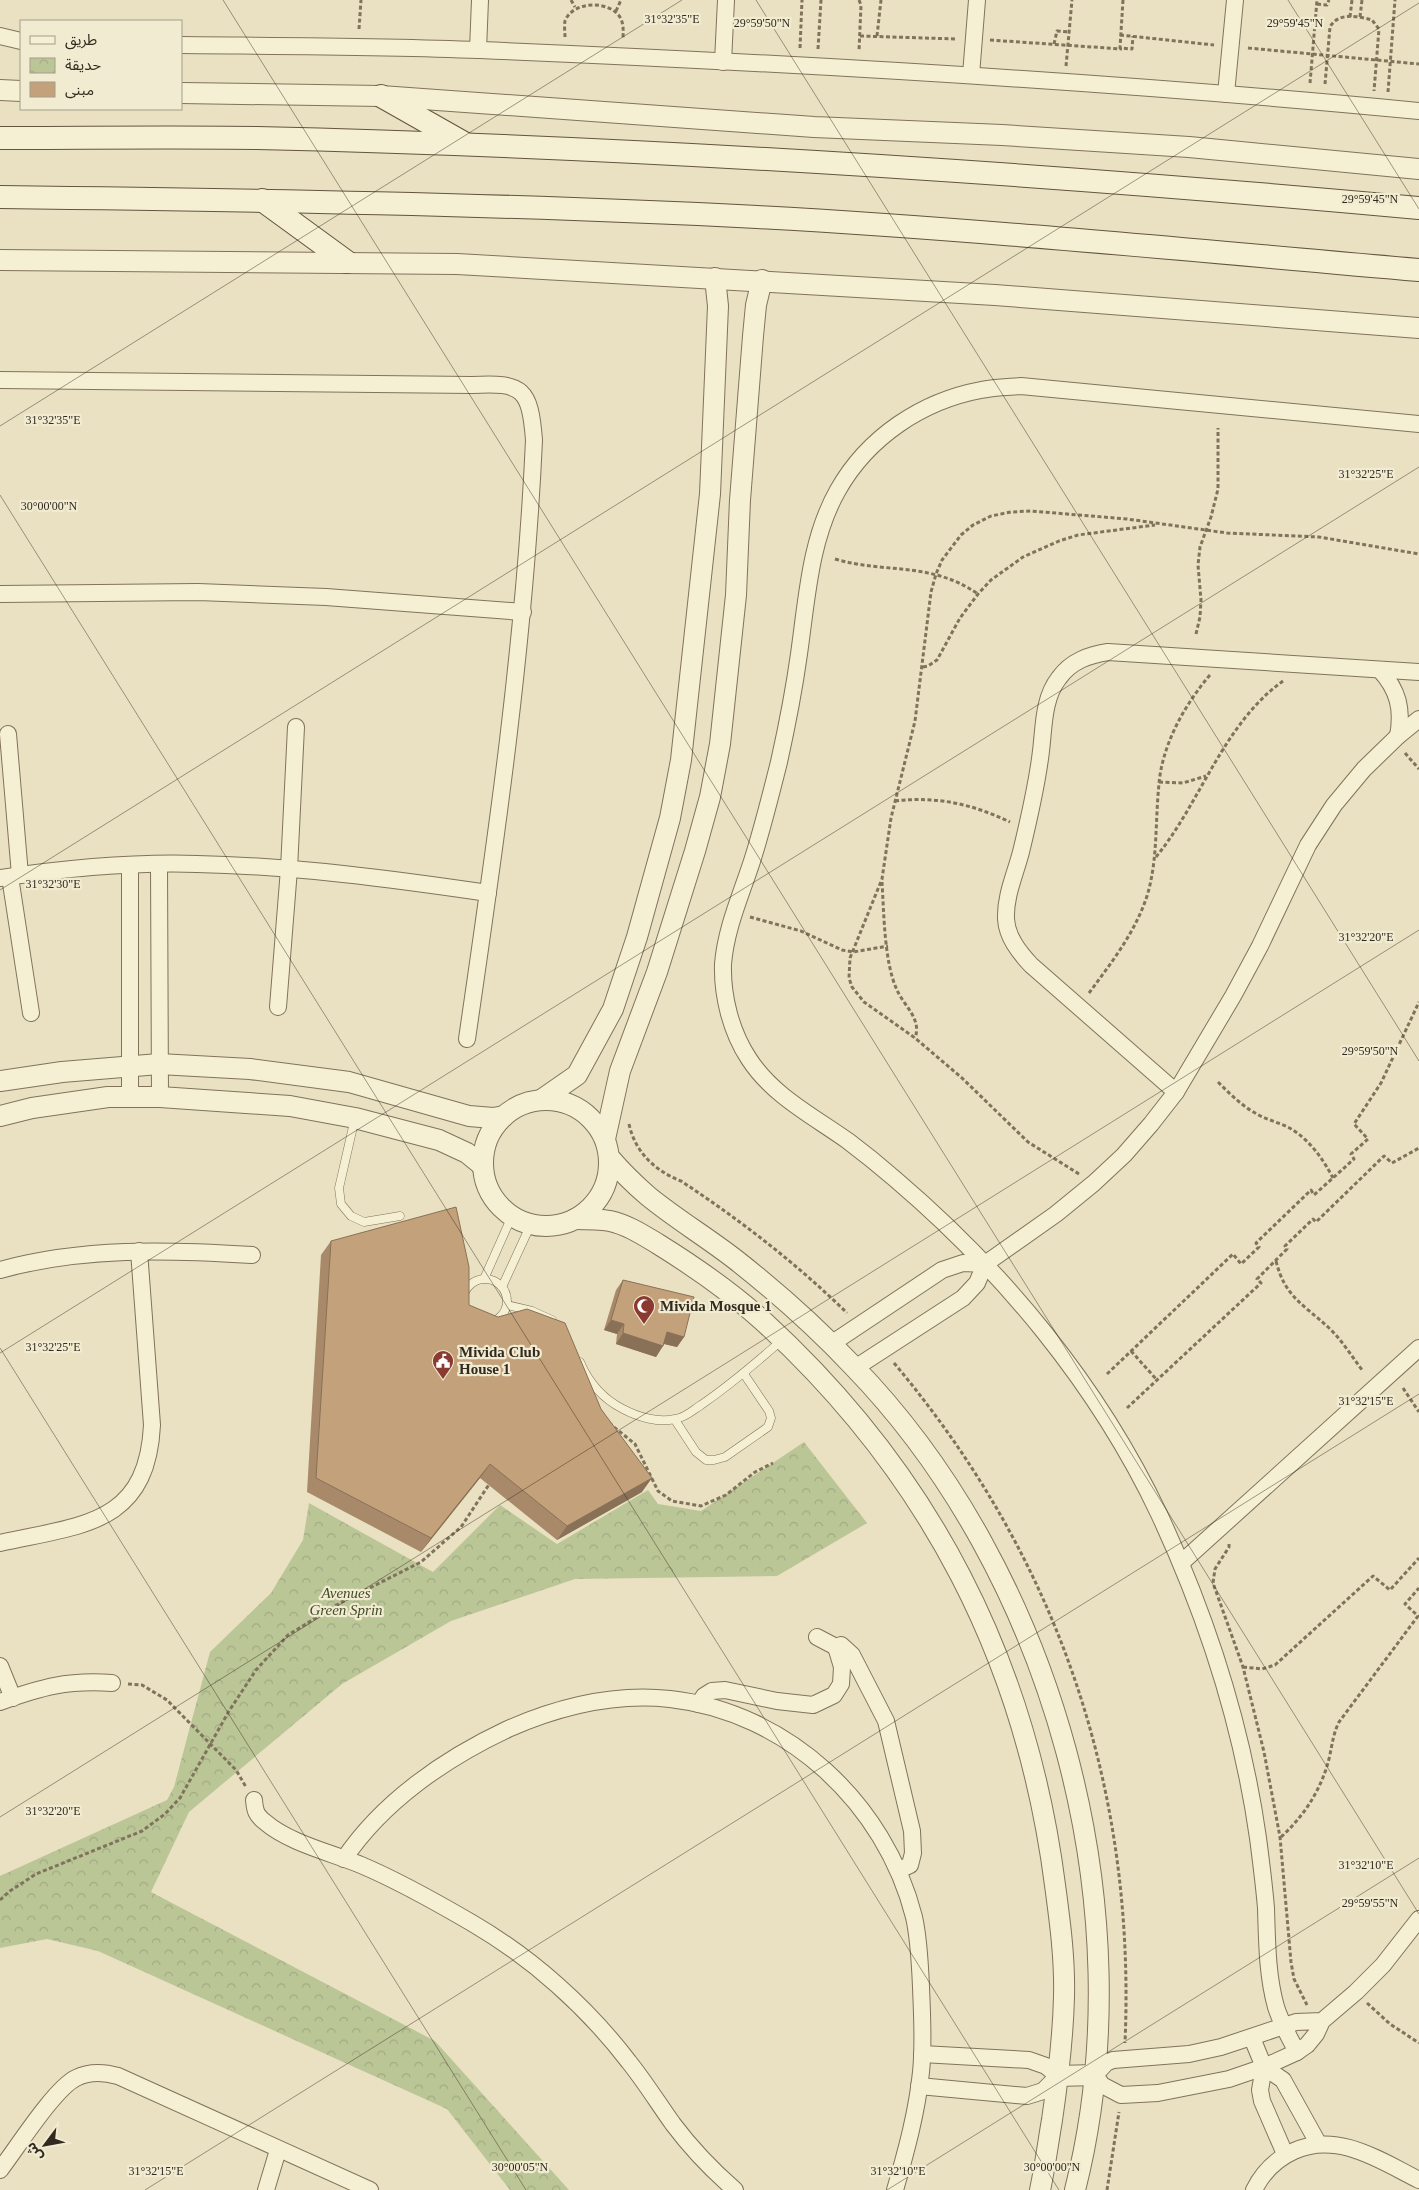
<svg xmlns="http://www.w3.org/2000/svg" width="1419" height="2190" font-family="'Times New Roman','Noto Sans Arabic',serif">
	<defs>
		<pattern id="park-crowns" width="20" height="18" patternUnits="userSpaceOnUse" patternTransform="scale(1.25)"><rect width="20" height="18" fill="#bbc697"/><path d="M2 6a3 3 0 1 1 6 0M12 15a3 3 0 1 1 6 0" fill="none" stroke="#a1aa82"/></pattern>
	</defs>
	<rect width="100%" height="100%" fill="#e9e1c2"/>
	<!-- park -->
	<path fill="url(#park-crowns)" d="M804 1442 867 1523 777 1576 575 1579 451 1621 342 1684 189 1812 151 1892 435 2041 569 2190H510L447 2109 98 1951 47 1939 0 1948V1876L167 1800 174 1787 210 1652 271 1593 303 1540 309 1503 433 1572 500 1505 557 1544 648 1490 658 1504 701 1511Z"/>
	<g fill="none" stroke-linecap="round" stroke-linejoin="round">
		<!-- service casing -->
		<g stroke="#81735b" stroke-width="9">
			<g id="service">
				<path d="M355 1118 339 1188 341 1204 351 1216 364 1222 400 1216"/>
				<circle cx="485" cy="1301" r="22"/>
				<path d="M484 1279 512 1216"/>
				<path d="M502 1287 531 1224"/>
				<path d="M507 1305 532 1311 552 1320"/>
				<path d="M580 1362C589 1383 603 1399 623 1409 638 1417 658 1423 675 1419 685 1418 693 1410 701 1405 730 1385 756 1363 782 1340"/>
				<path d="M675 1420 696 1452 706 1460H714L725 1457 768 1427 771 1418 769 1411 744 1374"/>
			</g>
		</g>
		<!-- minor casing -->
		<g stroke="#81735b" stroke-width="18">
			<g id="minor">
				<path d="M0 36 21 41"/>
				<path d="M181 45C281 46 381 46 480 50 794 63 1107 81 1419 111"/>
				<path d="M478 50 480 0"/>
				<path d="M723 62 726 0"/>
				<path d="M971 75 977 0"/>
				<path d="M1226 94 1235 0"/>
				<path d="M0 380 472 385C523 382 530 389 534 440 525 641 496 840 467 1039"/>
				<path d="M0 594 198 592 326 597 523 612"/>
				<path d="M1380 670C1398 690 1403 709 1398 736"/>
				<path d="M8 734 20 875"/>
				<path d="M159 865 160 1097"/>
				<path d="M130 866V1097"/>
				<path d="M10 877 31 1013"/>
				<path d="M0 878C61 869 135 862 197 864 295 866 392 879 488 893"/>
				<path d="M278 1007 289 869 296 727"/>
				<path d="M1176 1092 1031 965C1019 952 1007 937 1006 919 1005 896 1015 875 1021 852 1029 819 1037 785 1041 751 1044 727 1043 698 1059 678 1071 661 1089 655 1108 652L1419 672"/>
				<path d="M0 1270C83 1247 167 1250 252 1255"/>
				<path d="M831 1344 942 1270 963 1263 985 1264"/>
				<path d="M855 1368 963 1298 977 1283 985 1264 1056 1214 1094 1183 1124 1155 1151 1124 1176 1092 1233 996 1260 946 1308 845 1334 805 1364 769 1398 736 1419 719"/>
				<path d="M0 1543C80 1525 147 1526 152 1425L139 1251"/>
				<path d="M1181 1563 1419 1348"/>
				<path d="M817 1637 836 1647 841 1645 852 1655 886 1721 912 1831 913 1853 910 1865 899 1870"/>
				<path d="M0 1666 13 1698"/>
				<path d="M0 1702C42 1687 67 1680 112 1683"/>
				<path d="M699 1704 704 1696 712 1691 725 1690 777 1701 813 1705 834 1695 841 1684 842 1667 836 1647"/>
				<path d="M254 1800C255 1811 256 1815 265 1822 289 1843 332 1853 361 1865 399 1881 436 1902 472 1923 532 1958 587 2007 629 2062 645 2082 658 2103 673 2124 691 2148 712 2170 735 2190"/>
				<path d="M344 1859C383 1801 446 1758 508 1729 558 1707 615 1693 670 1699 787 1712 885 1803 914 1917 919 1939 920 1964 921 1987 922 2015 924 2044 921 2072 917 2112 906 2152 895 2190"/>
				<path d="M1322 2021 1296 2022 1221 2047 1189 2054 1113 2060 1106 2063 1095 2075 1102 2085 1121 2095 1158 2093 1229 2079 1264 2067 1297 2052 1307 2045 1316 2034 1322 2021 1356 1992 1383 1965 1419 1919"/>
				<path d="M1252 2038 1264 2067 1260 2090 1262 2101 1285 2154"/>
				<path d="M1297 2052C1289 2037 1281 2023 1276 2007 1267 1975 1267 1940 1266 1908 1264 1884 1261 1861 1258 1838 1242 1725 1207 1617 1159 1514 1098 1385 1003 1271 895 1179 880 1166 864 1153 848 1141 813 1116 773 1096 749 1059 731 1032 722 996 723 964 726 927 742 893 753 858 763 826 771 794 779 762 787 726 794 690 799 654 807 598 810 539 838 490 868 437 922 401 981 390 994 387 1008 387 1021 386L1419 424"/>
				<path d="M1264 2067 1283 2080 1318 2143"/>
				<path d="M919 2086 1027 2096 1043 2091 1058 2076 1046 2066 1029 2060 922 2054"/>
				<path d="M0 2170C17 2148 54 2089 76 2078 90 2071 104 2072 118 2076L370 2190"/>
				<path d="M266 2190 278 2150"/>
				<path d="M1254 2190C1263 2172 1276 2159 1294 2151 1338 2131 1381 2161 1419 2180"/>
			</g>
		</g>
		<!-- tertiary casing -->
		<g stroke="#81735b" stroke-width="22">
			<g id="tertiary">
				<path d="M0 90 21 91"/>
				<path d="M181 93 381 96 814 127 1002 135 1189 147 1419 169"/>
				<path d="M0 260 457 264 995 295 1419 328"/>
				<path d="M0 1081 62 1072 159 1064 250 1069 349 1082 469 1116 493 1118 504 1116"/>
				<path d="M541 1100 577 1075 613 1009 637 937 670 818 681 760 710 494 718 306 715 278"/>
				<circle cx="546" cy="1163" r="63"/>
				<path d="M0 1116 32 1108 108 1097H160L290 1106 355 1118 439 1140 467 1153 483 1166"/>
				<path d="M605 1139 620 1071 657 972 695 851 710 797 720 744 736 595 740 500 753 336 756 305 762 280"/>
				<path d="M609 1157C621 1171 634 1184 648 1196 676 1219 708 1238 736 1260 778 1293 817 1328 853 1366 1054 1573 1146 1910 1075 2190"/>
				<path d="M575 1219C587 1219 599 1219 610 1221 628 1225 643 1235 658 1244 695 1267 731 1292 763 1321 930 1474 1026 1660 1055 1885 1060 1922 1065 1959 1064 1997 1063 2038 1058 2079 1052 2120 1048 2143 1045 2167 1040 2190"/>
				<path d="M1058 2076 1095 2075"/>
			</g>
		</g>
		<!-- secondary casing -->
		<g stroke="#63543e" stroke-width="24">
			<g id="secondary">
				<path d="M381 96 464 143"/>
				<path d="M0 138C86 138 171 137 257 138 645 147 1033 173 1419 208"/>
				<path d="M0 197C252 200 505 204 757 217 978 229 1198 251 1419 270"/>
				<path d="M262 200 347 262"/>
			</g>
		</g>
		<!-- path -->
		<g stroke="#81735b" stroke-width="3" stroke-dasharray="4 2.5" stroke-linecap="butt">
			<path d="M571 0 575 7"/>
			<path d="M859 0 861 5 859 51"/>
			<path d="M1123 0 1120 48 1132 49 1133 36"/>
			<path d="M1317 4 1327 5 1329 0"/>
			<path d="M616 11 621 0"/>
			<path d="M1350 17 1352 0"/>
			<path d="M1360 17 1362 0"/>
			<path d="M359 29 361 0"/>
			<path d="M1120 35 1214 45"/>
			<path d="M860 36 957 39"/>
			<path d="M877 36 881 0"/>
			<path d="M565 37C565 32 564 26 565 21 573 0 612 0 621 19 624 26 623 32 623 39"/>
			<path d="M990 40 1122 49"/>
			<path d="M1054 44 1057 31 1069 32"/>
			<path d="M800 48 802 0"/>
			<path d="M1248 48 1419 64"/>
			<path d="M818 49 821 0"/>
			<path d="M1066 66 1072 0"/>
			<path d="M1310 83 1317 0"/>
			<path d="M1325 84 1330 27C1338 12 1358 16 1372 20L1379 29 1374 91"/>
			<path d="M1388 92 1395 0"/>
			<path d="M835 559C886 574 930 561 978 594"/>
			<path d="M1196 634 1200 617 1201 600 1198 565 1200 547 1211 517 1218 489V428"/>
			<path d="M923 667 928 666 937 660 960 618 978 594 991 580 1023 557 1059 541 1078 535 1155 525"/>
			<path d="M1405 753 1419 769"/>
			<path d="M1159 782 1183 783 1206 776"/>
			<path d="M895 801C937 796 972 804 1010 822"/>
			<path d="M1156 857C1201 802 1223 724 1283 681"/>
			<path d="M882 882C884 913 884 962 897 990 904 1006 922 1019 915 1038"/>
			<path d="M750 917 801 931 842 950 853 952 888 946"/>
			<path d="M1089 993C1111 963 1135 933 1147 896 1158 860 1155 822 1159 784 1162 745 1185 704 1210 675"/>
			<path d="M1218 1082C1230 1094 1242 1106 1257 1114 1269 1121 1282 1123 1293 1130 1311 1142 1323 1159 1333 1178"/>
			<path d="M629 1124C635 1152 655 1171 681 1181 740 1220 796 1263 847 1313"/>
			<path d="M1079 1174 1028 1142 962 1078 915 1038 864 1002 852 987 849 978 850 958 882 879 891 818 915 721 931 592 936 574 942 560 961 535 973 525 991 516 1011 512 1031 511 1127 519 1227 533 1319 537 1419 554"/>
			<path d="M1276 1261C1285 1297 1303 1304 1328 1327 1341 1339 1351 1355 1362 1370"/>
			<path d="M1131 1351 1157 1380"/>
			<path d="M894 1363C1058 1558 1136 1788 1125 2043"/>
			<path d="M1107 1374 1233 1254 1241 1264 1259 1247 1256 1243 1311 1190 1314 1195 1354 1159 1351 1154 1368 1139 1354 1124 1381 1083 1419 1002"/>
			<path d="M1403 1388 1419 1412"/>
			<path d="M1127 1408 1261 1283 1257 1279 1287 1249 1285 1246 1313 1219 1316 1222 1384 1156 1392 1163 1419 1148"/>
			<path d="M609 1423 635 1444 658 1491 672 1501 701 1506 726 1495 755 1472 773 1463"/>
			<path d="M1229 1544V1547L1215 1569 1213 1583 1243 1667 1264 1752 1280 1837 1291 1962 1294 1979 1307 2005"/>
			<path d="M1243 1667 1262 1669 1275 1665 1373 1576 1390 1590 1419 1558"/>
			<path d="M128 1684 142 1685 167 1700 236 1770 246 1787"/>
			<path d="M1281 1837C1304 1816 1321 1790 1329 1759 1332 1746 1333 1734 1339 1722L1418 1616 1405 1604 1419 1588"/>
			<path d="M0 1900 10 1891 36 1874 142 1831 165 1814 180 1798 229 1711 256 1670 288 1635 340 1603 421 1562 461 1527 490 1483"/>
			<path d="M1367 2003 1390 2024 1419 2043"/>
			<path d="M1107 2190 1119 2112"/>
		</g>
		<!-- service -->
		<use href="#service" stroke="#f5efd4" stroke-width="8"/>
		<!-- minor -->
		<use href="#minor" stroke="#f5efd4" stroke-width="16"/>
		<!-- tertiary -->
		<use href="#tertiary" stroke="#f5efd4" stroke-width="20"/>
		<!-- secondary -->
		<use href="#secondary" stroke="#f5efd4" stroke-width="22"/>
	</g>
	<!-- wall -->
	<g fill="#a88a6a">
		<path d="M331 1241 469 1305 601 1409 642 1492 557 1540 480 1478 421 1552 307 1492 321 1255Z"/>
		<path d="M623 1280 684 1337 677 1347 664 1344 656 1357 616 1344 617 1334 604 1330 616 1290Z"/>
	</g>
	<!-- shaded-wall -->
	<g fill="#887156">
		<path d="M611 1320 624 1324 617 1334 604 1330Z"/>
		<path d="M667 1332 684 1337 677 1347 660 1343Z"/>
		<path d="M623 1333 663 1346 656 1357 616 1344Z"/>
		<path d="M490 1464 480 1478 421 1552 431 1538Z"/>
		<path d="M652 1478 642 1492 557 1540 567 1526Z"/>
	</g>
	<!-- building -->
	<g fill="#c3a17b" stroke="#887156">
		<path d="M456 1207 469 1267V1305L498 1317 527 1309 565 1323 601 1409 652 1478 567 1526 490 1464 431 1538 316 1478 331 1241Z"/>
		<path d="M623 1280 694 1297 684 1337 667 1332 663 1346 623 1333 624 1324 611 1320Z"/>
	</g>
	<!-- ticks -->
	<path fill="none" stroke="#322a1e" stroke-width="1" stroke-opacity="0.45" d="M223 0 1419 1914M756 0 1419 1061M1288 0 1419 209M0 426 682 0M0 495 1059 2190M0 890 1419 3M0 1348 526 2190M0 1353 1419 467M0 1817 1419 930M145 2190 1419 1394M887 2190 1419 1858"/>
	<!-- icons -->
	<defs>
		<g id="mosque-pin" transform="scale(1.125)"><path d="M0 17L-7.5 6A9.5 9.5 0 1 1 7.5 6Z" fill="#8a3a31" stroke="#f1ebd1"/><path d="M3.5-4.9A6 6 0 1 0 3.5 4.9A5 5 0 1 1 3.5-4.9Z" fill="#fff"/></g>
		<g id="civic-pin" transform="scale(1.125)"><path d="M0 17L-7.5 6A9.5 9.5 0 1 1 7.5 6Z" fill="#8a3a31" stroke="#f1ebd1"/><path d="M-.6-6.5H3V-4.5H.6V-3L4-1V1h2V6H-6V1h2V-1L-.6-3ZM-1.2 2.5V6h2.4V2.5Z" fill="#fff"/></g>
	</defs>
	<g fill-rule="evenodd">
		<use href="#mosque-pin" x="644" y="1306"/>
		<use href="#civic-pin" x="443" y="1361"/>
	</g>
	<g text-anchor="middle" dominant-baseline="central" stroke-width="4.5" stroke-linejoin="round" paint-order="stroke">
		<!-- poi labels -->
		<g font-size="15" font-weight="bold" fill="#322a1e" stroke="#f1ebd1" text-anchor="start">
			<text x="660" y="1306">Mivida Mosque 1</text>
			<text x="459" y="1352">Mivida Club<tspan x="459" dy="17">House 1</tspan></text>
		</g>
		<!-- park labels -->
		<g font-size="15" font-style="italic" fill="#3f4c26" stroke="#f1ebd1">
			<text x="346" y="1593">Avenues<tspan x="346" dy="17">Green Sprin</tspan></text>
		</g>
	</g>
	<g font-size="12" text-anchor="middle" fill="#322a1e" stroke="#f1ebd1" stroke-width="4.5" stroke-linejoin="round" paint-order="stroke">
		<text x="672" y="23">31°32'35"E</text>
		<text x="762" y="27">29°59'50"N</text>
		<text x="1295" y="27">29°59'45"N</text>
		<text x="1370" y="203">29°59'45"N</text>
		<text x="53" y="424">31°32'35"E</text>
		<text x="1366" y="478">31°32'25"E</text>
		<text x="49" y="510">30°00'00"N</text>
		<text x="53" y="888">31°32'30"E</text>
		<text x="1366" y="941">31°32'20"E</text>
		<text x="1370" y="1055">29°59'50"N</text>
		<text x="53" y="1351">31°32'25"E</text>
		<text x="1366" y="1405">31°32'15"E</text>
		<text x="53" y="1815">31°32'20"E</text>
		<text x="1366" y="1869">31°32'10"E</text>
		<text x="1370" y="1907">29°59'55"N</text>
		<text x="520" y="2171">30°00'05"N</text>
		<text x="1052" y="2171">30°00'00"N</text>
		<text x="156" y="2175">31°32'15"E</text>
		<text x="898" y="2175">31°32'10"E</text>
	</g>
	<!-- legend -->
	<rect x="20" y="20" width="162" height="90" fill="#f1ebd1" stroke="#a59e89"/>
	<rect x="30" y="36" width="25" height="8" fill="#f5efd4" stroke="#a59e89"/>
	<text x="65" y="45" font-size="15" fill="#322a1e">طريق</text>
	<rect x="30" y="58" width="25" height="15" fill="url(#park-crowns)" stroke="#a59e89"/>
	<text x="65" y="70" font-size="15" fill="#322a1e">حديقة</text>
	<rect x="30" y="82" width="25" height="15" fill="#c3a17b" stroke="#a59e89"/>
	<text x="65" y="95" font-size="15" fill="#322a1e">مبنى</text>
	<!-- north arrow -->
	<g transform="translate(45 2145) rotate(238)" stroke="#f1ebd1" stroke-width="4" paint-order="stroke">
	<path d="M0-4L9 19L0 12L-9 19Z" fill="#322a1e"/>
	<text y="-8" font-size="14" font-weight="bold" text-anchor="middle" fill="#322a1e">ش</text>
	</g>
</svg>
